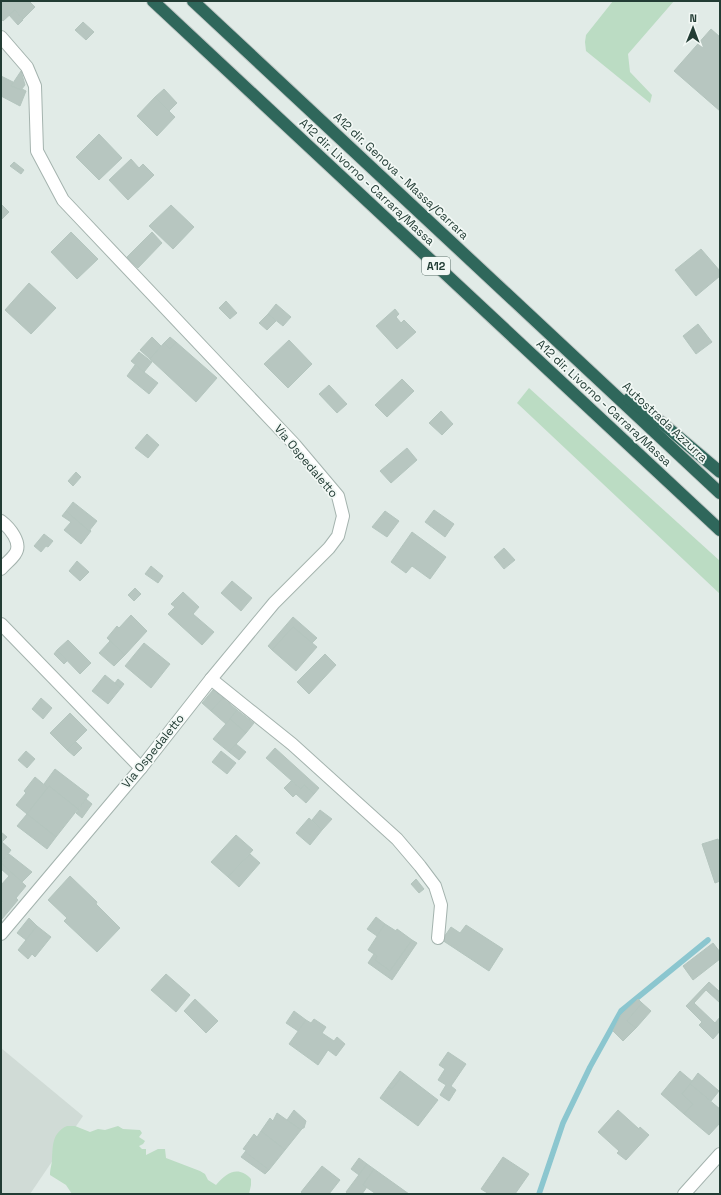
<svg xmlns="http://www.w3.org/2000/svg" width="721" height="1195" font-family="'Space Grotesk',sans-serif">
	<rect width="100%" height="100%" fill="#e1ebe7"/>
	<!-- built -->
	<path fill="#d0dbd6" d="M1 1048 83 1116 30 1194H1Z"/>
	<!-- green -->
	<g fill="#bbdcc3">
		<path d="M613 1H674L628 54 630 72 652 95 650 103 586 51 585 42 586 35Z"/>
		<path d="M529 388 720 561V594L517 403Z"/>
		<path d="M67 1126H75L90 1132 98 1129 105 1130 118 1126 123 1129 140 1130 142 1133 139 1137 145 1141 143 1144 139 1146 142 1149H146V1155L158 1149H165L166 1158 200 1171 205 1174 208 1180 216 1185C226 1173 238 1165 251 1179V1185L249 1194H72L66 1185 50 1175C50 1168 52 1165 52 1159 53 1145 52 1133 67 1126Z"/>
	</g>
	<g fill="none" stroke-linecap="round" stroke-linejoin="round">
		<!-- stream -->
		<path stroke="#8bc6cf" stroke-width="5.5" d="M539 1194 563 1123 590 1067 621 1011 708 940"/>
	</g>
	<!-- building -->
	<g fill="#b7c6c0" stroke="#b4c5be">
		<path d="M1 1H29L35 7 23 19 15 10 3 21 1 19Z"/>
		<path d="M15 10 23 20 18 25 9 15Z"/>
		<path d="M83 22 94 32 86 40 75 30Z"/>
		<path d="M711 29 720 37V111L674 71Z"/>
		<path d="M21 71 25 85 21 90 11 86Z"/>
		<path d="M1 76 13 82 11 86 21 90 22 89 26 91 20 106 1 96Z"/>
		<path d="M164 89 177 103 169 111 155 97Z"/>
		<path d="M155 97 175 117 157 136 137 116Z"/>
		<path d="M99 134 122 158 99 180 76 157Z"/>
		<path d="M131 159 139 168 143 164 154 175 128 200 109 180Z"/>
		<path d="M14 162 24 170 21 174 10 166Z"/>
		<path d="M1 204 9 212 1 220Z"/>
		<path d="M171 205 194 227 173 249 149 226Z"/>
		<path d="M71 232 98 259 77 279 51 252Z"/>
		<path d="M152 232 162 243 138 268 127 257Z"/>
		<path d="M701 249 720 271V276L696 296 675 270Z"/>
		<path d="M29 283 56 308 31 334 5 310Z"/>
		<path d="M226 301 237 313 230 319 219 308Z"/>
		<path d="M276 304 291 317 283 326 268 314Z"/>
		<path d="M395 309 399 314 396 317 401 323 404 320 416 332 397 349 376 326Z"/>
		<path d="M268 314 276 321 267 330 259 323Z"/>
		<path d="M698 324 712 342 696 354 683 336Z"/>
		<path d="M152 337 161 346 150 359 140 350Z"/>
		<path d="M170 337 176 342 170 349 164 343Z"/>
		<path d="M289 340 312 364 288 388 264 364Z"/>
		<path d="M176 342 217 378 196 402 150 359 164 343 170 349Z"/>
		<path d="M139 352 152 362 144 372 131 361Z"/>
		<path d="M135 365 158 383 149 394 127 376Z"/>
		<path d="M402 379 414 391 387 417 375 405Z"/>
		<path d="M329 385 347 404 337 413 319 394Z"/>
		<path d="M441 411 453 424 442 435 429 423Z"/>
		<path d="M147 434 159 445 148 458 135 448Z"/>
		<path d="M407 448 417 460 391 483 380 471Z"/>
		<path d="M76 472 81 477 73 486 68 481Z"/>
		<path d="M73 502 97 521 89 531 66 511Z"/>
		<path d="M434 510 454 524 445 537 425 522Z"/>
		<path d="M66 511 89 531 90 530 91 531 81 544 64 530 71 522 62 516Z"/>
		<path d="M385 511 399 521 387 537 372 527Z"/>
		<path d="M412 532 446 557 430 579 412 566 406 573 391 562Z"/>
		<path d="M44 534 53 541 48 547 46 546 41 552 34 546Z"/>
		<path d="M504 548 515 560 504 569 494 557Z"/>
		<path d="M77 561 89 572 80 581 69 571Z"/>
		<path d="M151 566 163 576 158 583 145 574Z"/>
		<path d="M232 581 252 598 241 611 221 593Z"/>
		<path d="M135 588 141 594 134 601 128 595Z"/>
		<path d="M183 592 199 607 193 614 214 632 202 645 168 614 175 607 171 604Z"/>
		<path d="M131 615 147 631 125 655 107 638 117 626 119 628Z"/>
		<path d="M293 617 317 638 312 643 293 627 272 650 268 646Z"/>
		<path d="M293 627 317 647 296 671 272 650Z"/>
		<path d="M68 640 91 663 80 674 57 650Z"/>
		<path d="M110 641 125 655 114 666 99 653Z"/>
		<path d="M144 643 170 664 151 688 125 666Z"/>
		<path d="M57 650 67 661 64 664 54 654Z"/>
		<path d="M325 654 336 665 309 694 297 682Z"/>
		<path d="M105 675 121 688 108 704 92 691Z"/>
		<path d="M118 679 124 684 121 688 115 683Z"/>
		<path d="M213 690 223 698 211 711 202 703Z"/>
		<path d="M41 698 52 708 43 719 32 709Z"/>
		<path d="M223 698 237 710 226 724 211 711Z"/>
		<path d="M237 710 254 723 246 733 230 719Z"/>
		<path d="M70 713 87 730 67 750 50 733Z"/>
		<path d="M230 719 246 733 229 752 213 739Z"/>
		<path d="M76 742 82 748 74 756 67 750Z"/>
		<path d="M236 744 246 752 239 760 229 752Z"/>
		<path d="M275 748 319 788 314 794 304 785 301 789 266 758Z"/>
		<path d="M26 751 35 759 27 768 18 760Z"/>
		<path d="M221 751 236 763 227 774 212 762Z"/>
		<path d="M55 769 89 795 78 809 49 786 48 788 44 784Z"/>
		<path d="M35 777 48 788 27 814 16 805 26 793 24 791Z"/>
		<path d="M291 781 301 789 304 785 314 794 306 803 296 794 293 797 284 788Z"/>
		<path d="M49 786 78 809 56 837 27 814Z"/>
		<path d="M86 799 92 804 82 818 76 813Z"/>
		<path d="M320 810 332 819 322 830 312 820Z"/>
		<path d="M27 814 56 837 47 849 17 826Z"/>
		<path d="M309 818 322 830 310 845 296 833Z"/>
		<path d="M1 832 7 837 2 842 11 850 1 863Z"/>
		<path d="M236 835 253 850 228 877 211 862Z"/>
		<path d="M718 839 720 845V881L715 883 702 844Z"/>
		<path d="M9 854 32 872 22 882 1 863Z"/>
		<path d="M250 854 260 863 239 887 228 877Z"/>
		<path d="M1 863 26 886 16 898 18 900 2 919 1 918V905L3 902 1 900V885L9 876 1 869Z"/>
		<path d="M70 876 97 902 96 904 120 928 97 952 64 921 67 918 48 900Z"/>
		<path d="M416 879 424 889 419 893 411 884Z"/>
		<path d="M376 917 385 924 377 936 367 929Z"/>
		<path d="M29 918 37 926 26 940 17 933Z"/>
		<path d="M385 924 396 931 397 929 412 940 390 971 375 960 377 956 368 950Z"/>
		<path d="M466 925 503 949 489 971 442 940 451 927 460 933Z"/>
		<path d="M37 926 51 937 35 957 32 954 28 959 18 950Z"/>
		<path d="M412 940 417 943 392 980 368 963 374 954 377 956 375 960 390 971Z"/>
		<path d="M713 943 720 952V959L693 980 683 966Z"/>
		<path d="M166 974 190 995 176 1012 151 990Z"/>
		<path d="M709 982 720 992V1003L706 990 694 1003 715 1023 720 1017V1031L713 1039 699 1025 702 1022 686 1006Z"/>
		<path d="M195 999 218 1021 206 1033 184 1011Z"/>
		<path d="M638 999 642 1003 627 1021 636 1028 623 1041 613 1031 621 1015Z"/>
		<path d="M642 1003 651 1011 636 1028 627 1021Z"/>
		<path d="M294 1011 306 1020 298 1031 286 1023Z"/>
		<path d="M314 1019 326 1027 322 1033 334 1041 337 1037 345 1044 336 1056 328 1050 318 1065 289 1044 306 1020 311 1023Z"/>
		<path d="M448 1052 466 1064 451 1086 456 1090 449 1101 440 1095 446 1085 438 1080 445 1069 439 1065Z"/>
		<path d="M400 1071 404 1074 392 1089 388 1087Z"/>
		<path d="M680 1071 693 1082 682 1094 693 1104 684 1114 661 1094Z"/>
		<path d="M698 1073 719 1091 711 1101 690 1084Z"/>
		<path d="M404 1074 438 1100 418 1126 380 1098 388 1087 392 1089Z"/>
		<path d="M690 1084 720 1109V1123L709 1135 684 1114 693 1104 682 1094Z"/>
		<path d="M294 1110 306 1121 304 1128H303L301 1130 287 1120Z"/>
		<path d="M618 1110 639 1129 640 1127 649 1135 626 1160 617 1153 619 1151 598 1132Z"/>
		<path d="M277 1113 301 1130 285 1150 261 1131 270 1118 273 1121Z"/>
		<path d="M261 1131 285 1150 269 1170 245 1152 246 1150 243 1149 254 1134 257 1137Z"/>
		<path d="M245 1152 269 1170 265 1174 241 1157Z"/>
		<path d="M503 1157 529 1174 515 1194H489L481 1189Z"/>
		<path d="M359 1158 367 1164 359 1175 351 1169Z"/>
		<path d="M367 1164 374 1169 363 1185 367 1187 362 1194H348L346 1192Z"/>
		<path d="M322 1166 340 1180 329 1194H303L301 1192Z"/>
		<path d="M374 1169 409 1194H376L363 1185Z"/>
	</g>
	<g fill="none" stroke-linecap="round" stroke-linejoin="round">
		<!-- minor casing -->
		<g stroke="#a4b3ae" stroke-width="14">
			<g id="minor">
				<path d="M1 37 27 67 35 86 37 151 63 200 295 445 338 496 343 516 338 536 329 548 274 603 211 679 141 768 1 934"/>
				<path d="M1 521C9 527 23 543 15 554 11 560 5 564 1 569"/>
				<path d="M1 624 141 768"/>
				<path d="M211 679 292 744 397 839 420 866 435 886 441 905 438 938"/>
				<path d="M684 1194 720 1154"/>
			</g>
		</g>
		<!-- highway casing -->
		<g stroke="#c1c8c6" stroke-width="14">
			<g id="highway">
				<path d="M153 1 720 530"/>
				<path d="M193 1 720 493"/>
				<path d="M629 399 662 423 720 472"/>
			</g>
		</g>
		<!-- minor -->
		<use href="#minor" stroke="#fff" stroke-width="12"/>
		<!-- highway -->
		<use href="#highway" stroke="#2f675b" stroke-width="12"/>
	</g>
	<g text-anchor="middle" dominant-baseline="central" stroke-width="3.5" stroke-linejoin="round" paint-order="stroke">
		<!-- shield labels -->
		<rect fill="#f2f8f5" stroke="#60746e" stroke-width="1" x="422" y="257" width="28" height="18" rx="3"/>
		<g font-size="11" font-weight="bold" fill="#223c34">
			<text x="436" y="266">A12</text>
		</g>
		<!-- street labels -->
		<g font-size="12" fill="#223c34" stroke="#f2f8f5">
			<text transform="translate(401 176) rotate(43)">A12 dir. Genova - Massa/Carrara</text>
			<text transform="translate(367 182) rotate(43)">A12 dir. Livorno - Carrara/Massa</text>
			<text transform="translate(604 403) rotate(43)">A12 dir. Livorno - Carrara/Massa</text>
			<text transform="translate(665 422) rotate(43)">Autostrada Azzurra</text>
			<text transform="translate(306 461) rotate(50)">Via Ospedaletto</text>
			<text transform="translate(153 751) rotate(-51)">Via Ospedaletto</text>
		</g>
	</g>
	<!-- border -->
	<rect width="721" height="1195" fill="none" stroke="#223c34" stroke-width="4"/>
	<!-- north arrow -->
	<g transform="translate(693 28) rotate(1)" stroke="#f2f8f5" stroke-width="3" paint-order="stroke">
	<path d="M0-3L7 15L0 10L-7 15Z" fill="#223c34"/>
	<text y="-6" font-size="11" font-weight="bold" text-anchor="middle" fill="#223c34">N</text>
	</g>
</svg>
